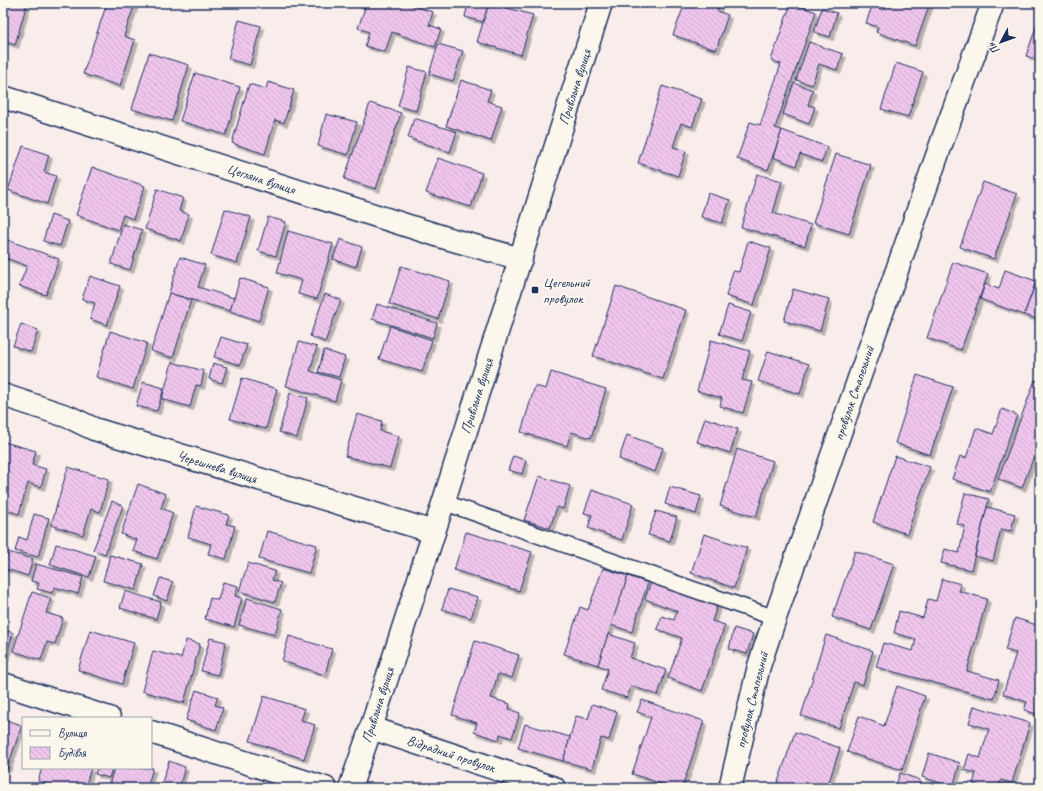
<svg xmlns="http://www.w3.org/2000/svg" width="1043" height="791" font-family="Caveat,sans-serif">
	<defs>
		<pattern id="building-back-hatch" width="6" height="6" patternUnits="userSpaceOnUse"><rect width="6" height="6" fill="#efc5ec"/><path d="M-1 5l2 2M0 0l6 6M5-1l2 2" fill="none" stroke="#ccaacd"/></pattern>
		<filter id="shadow"><feDropShadow dx="3.5" dy="3.5" stdDeviation="0" flood-color="#0004"/></filter>
	</defs>
	<rect width="100%" height="100%" fill="#f9edec"/>
	<filter id="ink" filterUnits="userSpaceOnUse"><feTurbulence type="fractalNoise" baseFrequency=".025" numOctaves="2"/><feDisplacementMap in="SourceGraphic" scale="8" xChannelSelector="R" yChannelSelector="G"/><feConvolveMatrix kernelMatrix="1 2 1 2 8 2 1 2 1" color-interpolation-filters="sRGB"/></filter>
	<g filter="url(#ink)">
		<!-- building -->
		<g fill="url(#building-back-hatch)" stroke="#1b2f5e" filter="url(#shadow)">
			<path d="M3 3H27L15 45 3 41Z"/>
			<path d="M107 3H135L124 36 135 40 120 86 83 74Z"/>
			<path d="M355 3H411L410 5 433 12 429 25 441 29 435 47 392 32 385 52 365 46 369 32 358 28 365 8 355 4Z"/>
			<path d="M468 3H489L483 22 465 17Z"/>
			<path d="M489 3 533 15 521 55 477 42Z"/>
			<path d="M685 3H720L717 11 728 15 716 50 673 35Z"/>
			<path d="M791 3 816 12 775 128 782 130 768 170 737 159 750 122 760 125 781 64 771 60Z"/>
			<path d="M887 3H930L915 46 876 32 878 27 866 23 872 6 884 10Z"/>
			<path d="M822 8 837 13 830 37 814 32Z"/>
			<path d="M1040 16V61L1026 56Z"/>
			<path d="M239 20 261 26 250 65 228 59Z"/>
			<path d="M809 42 843 54 837 70 819 64 812 85 796 80Z"/>
			<path d="M438 44 463 51 453 81 429 74Z"/>
			<path d="M149 53 189 65 172 121 132 109Z"/>
			<path d="M896 63 923 72 908 117 881 109Z"/>
			<path d="M409 67 427 72 416 111 398 106Z"/>
			<path d="M195 73 240 87 226 135 180 121Z"/>
			<path d="M461 80 491 90 487 101 502 106 491 141 446 126Z"/>
			<path d="M268 82 294 90 284 123 275 120 265 154 232 143 249 84 266 89Z"/>
			<path d="M794 83 813 90 808 105 815 107 809 124 783 114Z"/>
			<path d="M662 86 702 99 692 127 681 123 673 147 686 151 678 176 638 163Z"/>
			<path d="M370 103 401 113 376 189 344 179Z"/>
			<path d="M326 114 357 122 348 155 318 146Z"/>
			<path d="M414 118 457 132 450 152 408 138Z"/>
			<path d="M782 130 827 147 822 162 800 154 796 166 773 157Z"/>
			<path d="M23 146 49 155 44 172 56 176 47 204 8 190Z"/>
			<path d="M836 154 871 165 849 234 813 223Z"/>
			<path d="M438 158 482 173 471 207 426 193Z"/>
			<path d="M92 167 145 186 133 219 123 215 118 230 76 215Z"/>
			<path d="M757 174 782 181 773 213 811 225 805 246 741 227Z"/>
			<path d="M983 182 1017 194 994 259 960 247Z"/>
			<path d="M157 189 183 198 179 211 189 214 181 241 145 229Z"/>
			<path d="M708 193 730 200 722 223 701 217Z"/>
			<path d="M225 209 251 217 237 263 211 255Z"/>
			<path d="M51 215 68 221 60 246 43 241Z"/>
			<path d="M268 217 286 222 276 256 258 251Z"/>
			<path d="M123 224 142 230 130 270 111 264Z"/>
			<path d="M288 231 333 244 317 299 298 294 302 280 277 273Z"/>
			<path d="M5 239 59 259 46 295 19 286 27 266 3 257V246Z"/>
			<path d="M340 239 362 247 356 267 333 259Z"/>
			<path d="M748 241 771 248 754 305 726 296 733 271 739 272Z"/>
			<path d="M180 257 205 265 198 287 234 298 230 311 169 293Z"/>
			<path d="M953 262 988 274 961 350 927 338Z"/>
			<path d="M401 266 450 281 438 319 389 304Z"/>
			<path d="M1005 270 1036 281 1024 315 980 299 985 284 999 289Z"/>
			<path d="M90 276 120 286 107 325 90 319 95 303 82 299Z"/>
			<path d="M240 278 269 287 259 321 230 311Z"/>
			<path d="M1035 285 1040 287V320L1024 315Z"/>
			<path d="M616 286 686 310 663 379 593 356Z"/>
			<path d="M793 289 829 299 820 331 784 321Z"/>
			<path d="M169 293 191 300 173 358 151 351Z"/>
			<path d="M325 294 341 300 325 342 310 336Z"/>
			<path d="M377 304 437 323 433 338 372 319Z"/>
			<path d="M728 305 751 312 742 341 719 334Z"/>
			<path d="M21 324 38 330 31 352 13 346Z"/>
			<path d="M390 326 432 340 422 372 379 359Z"/>
			<path d="M110 331 147 343 133 389 96 377Z"/>
			<path d="M221 337 247 345 240 365 214 357Z"/>
			<path d="M711 340 750 351 742 380 752 382 743 413 720 406 722 398 697 391Z"/>
			<path d="M299 342 317 347 310 371 341 380 335 401 286 386Z"/>
			<path d="M324 350 345 357 339 377 318 372Z"/>
			<path d="M768 351 809 364 800 394 758 381Z"/>
			<path d="M172 362 204 371 201 386 196 385 190 407 162 399Z"/>
			<path d="M213 363 227 367 222 383 209 379Z"/>
			<path d="M551 372 606 389 591 438 571 432 567 446 521 432 535 386 546 389Z"/>
			<path d="M917 375 953 387 930 455 895 443Z"/>
			<path d="M242 378 277 389 266 429 230 419Z"/>
			<path d="M1035 380 1040 382V449L1037 448 1022 488 998 479Z"/>
			<path d="M143 382 164 388 157 411 136 406Z"/>
			<path d="M290 393 308 398 297 438 279 432Z"/>
			<path d="M1002 409 1017 415 990 492 952 479 960 456 966 458 976 428 993 434Z"/>
			<path d="M357 414 382 421 380 431 399 436 390 468 345 456Z"/>
			<path d="M705 418 738 429 730 453 697 442Z"/>
			<path d="M627 435 663 448 655 472 619 459Z"/>
			<path d="M4 442 36 451 32 465 46 469 41 487 28 483 19 514 3 509Z"/>
			<path d="M737 449 773 461 756 517 720 506Z"/>
			<path d="M513 456 526 460 522 474 508 470Z"/>
			<path d="M895 456 930 467 907 534 873 522Z"/>
			<path d="M68 467 109 479 100 512 91 509 83 535 51 525Z"/>
			<path d="M539 476 570 486 563 509 557 507 550 528 524 520Z"/>
			<path d="M138 484 166 494 161 508 173 513 157 559 133 551 137 540 121 534Z"/>
			<path d="M670 487 701 496 696 514 665 504Z"/>
			<path d="M592 490 633 504 622 540 588 528 592 515 584 513Z"/>
			<path d="M965 493 989 499 971 570 941 563 945 549 959 553 965 526 957 524Z"/>
			<path d="M112 501 123 506 105 554 93 550Z"/>
			<path d="M196 506 229 515 226 524 235 526 226 559 208 554 211 544 188 537Z"/>
			<path d="M987 507 1015 514 1011 531 1001 529 993 561 975 556Z"/>
			<path d="M656 511 677 517 670 541 648 535Z"/>
			<path d="M34 514 49 518 38 557 15 551 19 537 27 540Z"/>
			<path d="M267 531 317 545 309 573 259 559Z"/>
			<path d="M466 532 532 552 519 591 454 570Z"/>
			<path d="M704 534 747 548 734 588 691 573Z"/>
			<path d="M56 544 96 556 89 577 50 565Z"/>
			<path d="M855 551 894 564 871 630 832 617Z"/>
			<path d="M8 552 33 559 28 576 3 568Z"/>
			<path d="M110 555 143 564 136 590 103 581Z"/>
			<path d="M248 563 275 571 272 580 281 583 275 602 239 591Z"/>
			<path d="M36 564 83 577 78 594 54 587 52 593 37 589 39 583 31 581Z"/>
			<path d="M603 568 628 576 598 665 564 654 580 607 588 610Z"/>
			<path d="M628 576 648 583 632 632 611 625Z"/>
			<path d="M160 578 173 582 167 601 154 596Z"/>
			<path d="M652 579 718 603 712 621 725 625 702 691 668 678 682 638 657 629 662 616 674 620 677 611 645 599Z"/>
			<path d="M942 579 961 584 959 591 987 599 967 671 999 680 994 699 876 667 883 643 913 651 916 639 894 633 899 611 923 618 928 599 936 601Z"/>
			<path d="M223 582 238 586 235 596 242 598 234 627 205 619 210 598 218 600Z"/>
			<path d="M448 589 478 597 471 618 442 609Z"/>
			<path d="M125 591 161 602 156 619 120 608Z"/>
			<path d="M32 592 51 598 46 613 63 618 55 644 47 642 41 660 13 651Z"/>
			<path d="M247 598 282 609 275 635 239 625Z"/>
			<path d="M1015 618 1040 626 1039 715 1024 710 1027 702 1003 694 1016 653 1005 650Z"/>
			<path d="M734 628 753 634 747 654 729 649Z"/>
			<path d="M3 629 13 633 5 658H3Z"/>
			<path d="M90 630 134 643 122 684 78 670Z"/>
			<path d="M608 634 635 643 630 658 666 670 658 695 631 686 627 698 601 690 608 669 598 665Z"/>
			<path d="M826 635 873 651 863 685 854 682 839 728 801 716Z"/>
			<path d="M289 636 332 649 325 675 282 661Z"/>
			<path d="M210 638 226 642 218 675 201 671Z"/>
			<path d="M186 640 200 644 184 703 142 691 153 651 181 658Z"/>
			<path d="M475 641 519 655 512 678 498 674 491 698 510 704 509 709 520 713 512 738 500 734 499 740 474 732 477 723 452 715Z"/>
			<path d="M897 686 925 696 902 770 847 752 859 716 884 726Z"/>
			<path d="M196 690 218 697 215 705 223 708 216 730 186 720Z"/>
			<path d="M264 696 305 709 301 720 315 725 304 759 250 741Z"/>
			<path d="M642 700 704 721 682 788H674L632 774 651 717 637 712Z"/>
			<path d="M592 704 617 712 609 740 601 738 592 769 563 761 576 716 588 719Z"/>
			<path d="M974 706 1030 723 1012 783 1001 780 998 788H987L973 784 976 773 964 770 969 754 980 758 989 729 969 723Z"/>
			<path d="M3 719 22 725 7 769 3 767Z"/>
			<path d="M525 724 570 737 563 761 518 748Z"/>
			<path d="M795 732 840 748 827 788H776Z"/>
			<path d="M929 753 960 763 953 787 922 777Z"/>
			<path d="M169 761 185 767 179 788H160Z"/>
			<path d="M42 768H91L85 788H56L38 781Z"/>
			<path d="M97 768H112L109 778 95 774Z"/>
			<path d="M114 768H153L147 788H108Z"/>
			<path d="M900 773 920 780 918 788H895Z"/>
		</g>
		<g fill="none" stroke-linecap="round" stroke-linejoin="round">
			<!-- service casing -->
			<g stroke="#1b2f5e" stroke-width="18">
				<path id="service" d="M443 502 775 618"/>
			</g>
			<!-- minor casing -->
			<g stroke="#1b2f5e" stroke-width="25">
				<g id="minor">
					<path d="M3 97 446 238 521 259"/>
					<path d="M3 395 69 417 94 429 434 532"/>
					<path d="M3 684 109 718"/>
					<path d="M371 728 554 788"/>
					<path d="M151 732 325 788"/>
					<path d="M730 788 759 666 775 618 944 136 993 3"/>
				</g>
			</g>
			<!-- tertiary casing -->
			<g stroke="#1b2f5e" stroke-width="25">
				<path id="tertiary" d="M350 788 371 728 434 532 601 3"/>
			</g>
			<!-- service -->
			<use href="#service" stroke="#fbf7ec" stroke-width="15"/>
			<!-- minor -->
			<use href="#minor" stroke="#fbf7ec" stroke-width="22"/>
			<!-- tertiary -->
			<use href="#tertiary" stroke="#fbf7ec" stroke-width="22"/>
		</g>
	</g>
	<!-- markers -->
	<rect fill="#1b2f5e" stroke="#fbf7ec" stroke-width="1.5" x="531" y="286" width="8" height="8" rx="2"/>
	<g text-anchor="middle" dominant-baseline="central" stroke-width="4" stroke-linejoin="round" paint-order="stroke">
		<!-- street labels -->
		<g font-size="14" fill="#1b2f5e" stroke="#fbf7ec">
			<text transform="translate(575 87) rotate(-72)">Привільна вулиця</text>
			<text transform="translate(261 179) rotate(18)">Цегляна вулиця</text>
			<text transform="translate(854 393) rotate(-71)">провулок Стапельний</text>
			<text transform="translate(477 396) rotate(-72)">Привільна вулиця</text>
			<text transform="translate(217 467) rotate(17)">Черешнева вулиця</text>
			<text transform="translate(752 700) rotate(-76)">провулок Стапельний</text>
			<text transform="translate(378 705) rotate(-72)">Привільна вулиця</text>
			<text transform="translate(451 754) rotate(18)">Відрадний провулок</text>
		</g>
		<!-- poi labels -->
		<g font-size="14" fill="#1b2f5e" stroke="#fbf7ec" text-anchor="start">
			<text x="543" y="282">Цегельний<tspan x="543" dy="16">провулок</tspan></text>
		</g>
	</g>
	<!-- margin -->
	<rect width="1043" height="791" fill="none" stroke="#fbf7ec" stroke-width="16"/>
	<rect x="8" y="8" width="1027" height="775" fill="none" stroke="#1b2f5e" stroke-width="1.5" filter="url(#ink)"/>
	<!-- legend -->
	<rect x="22" y="717" width="130" height="52" fill="#fbf7ec" stroke="#a1a7b3"/>
	<rect x="30" y="730" width="20" height="6" fill="#fbf7ec" stroke="#a1a7b3"/>
	<text x="58" y="737" font-size="12" fill="#1b2f5e">Вулиця</text>
	<rect x="30" y="747" width="20" height="12" fill="url(#building-back-hatch)" stroke="#a1a7b3"/>
	<text x="58" y="757" font-size="12" fill="#1b2f5e">Будівля</text>
	<!-- north arrow -->
	<g transform="translate(1001 42) rotate(229)" stroke="#fbf7ec" stroke-width="3" paint-order="stroke">
	<path d="M0-3L7 15L0 10L-7 15Z" fill="#1b2f5e"/>
	<text y="-6" font-size="11" font-weight="bold" text-anchor="middle" fill="#1b2f5e">Пн</text>
	</g>
</svg>
